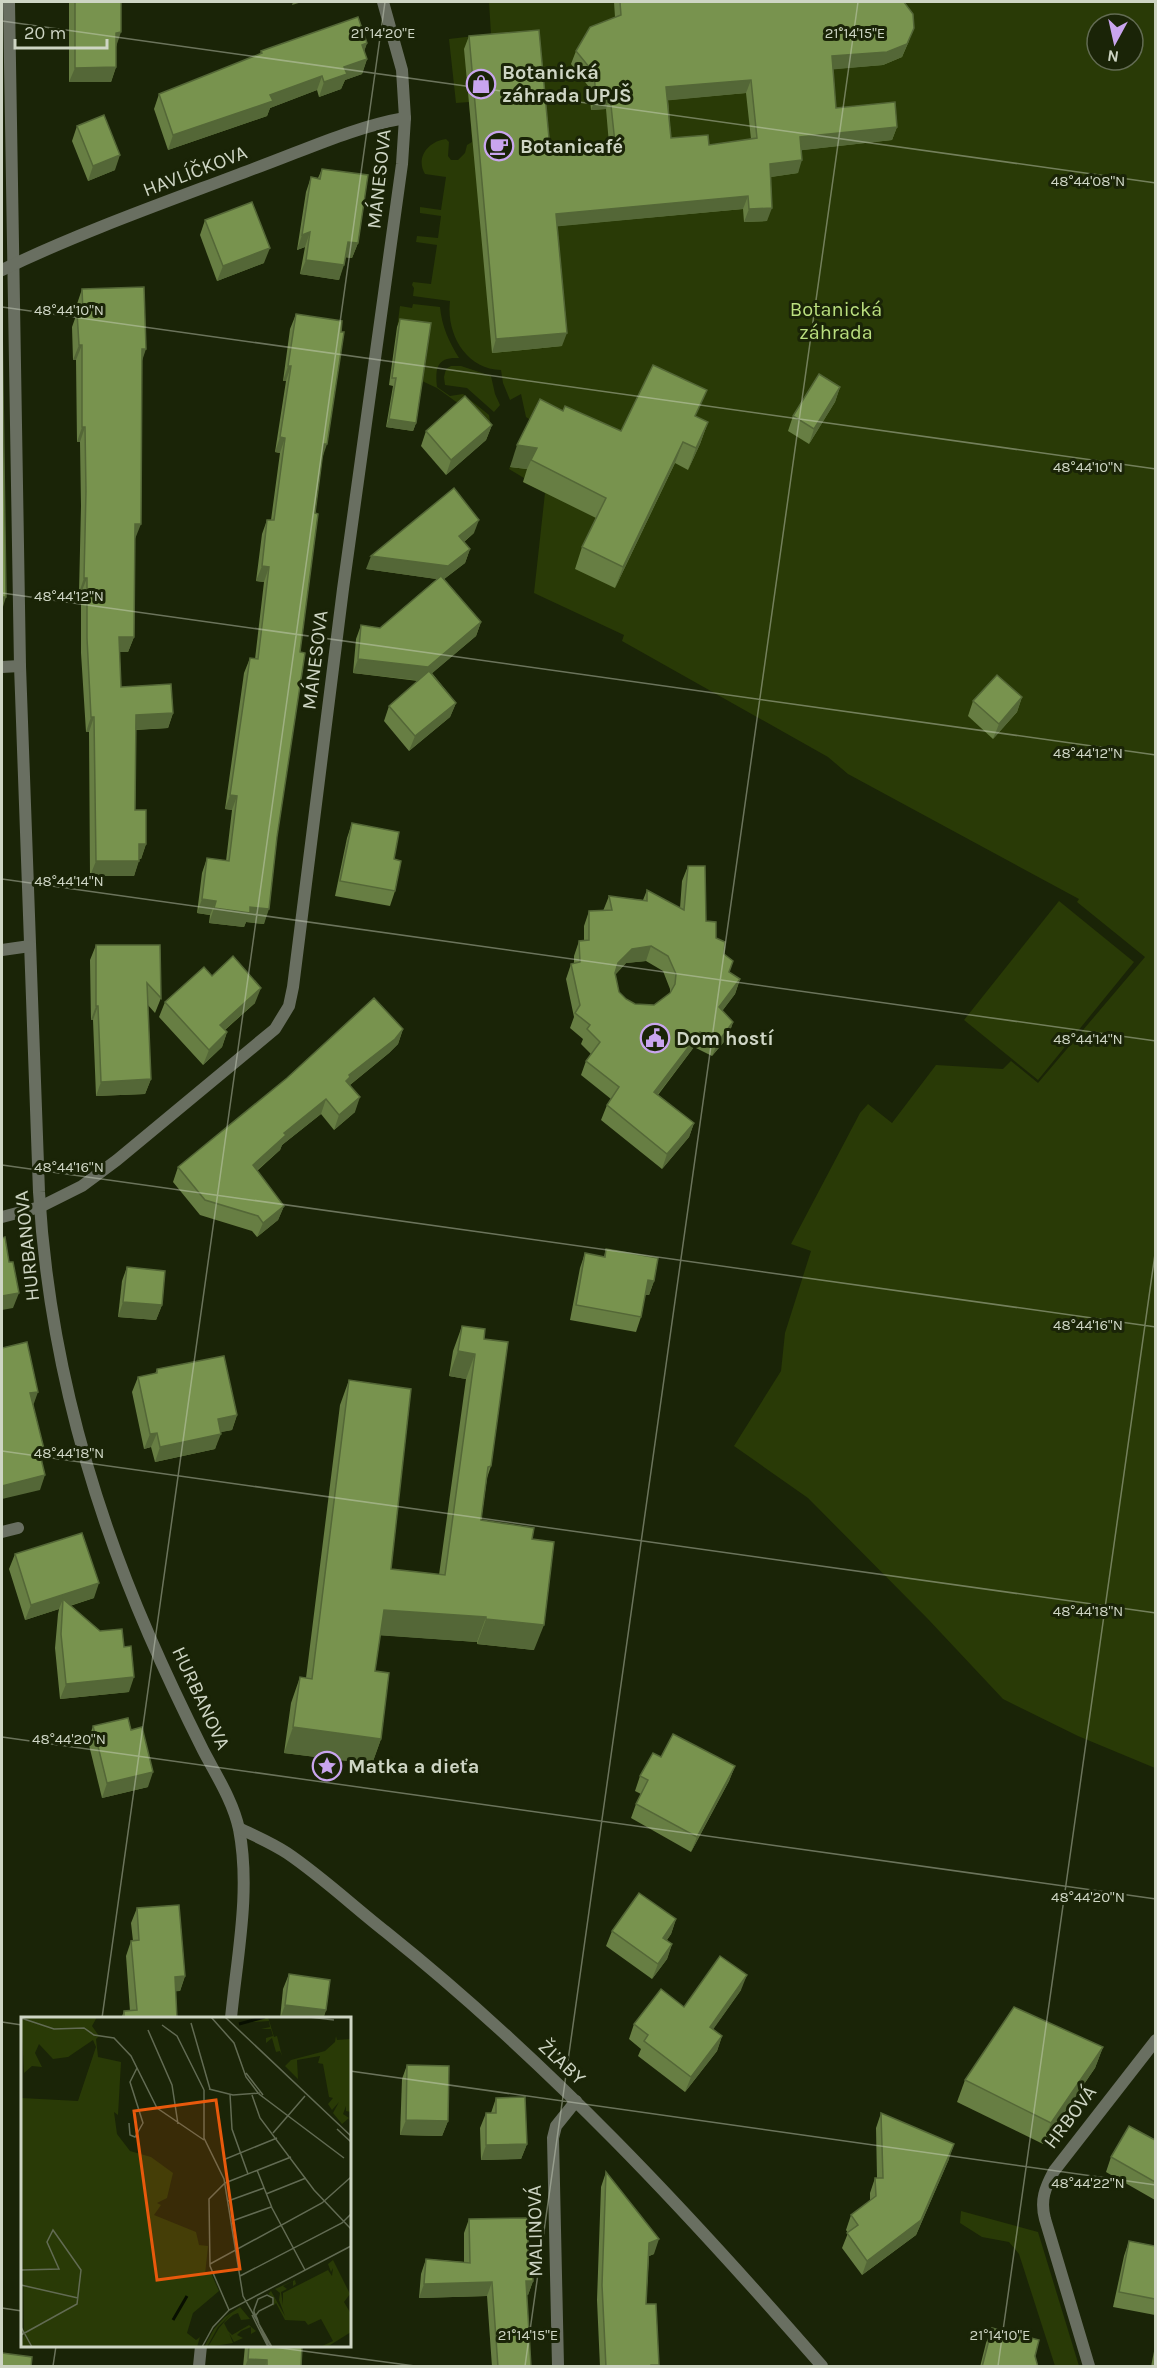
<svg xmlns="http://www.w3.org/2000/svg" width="1157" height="2368" font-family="Karla,sans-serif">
	<rect width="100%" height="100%" fill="#1a2407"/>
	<!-- green -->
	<g fill="#293a06" fill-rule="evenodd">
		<path d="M489 2H1155V1768L1078 1736 1003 1699 927 1618 808 1498 734 1446 781 1371 785 1333 811 1251 791 1244 860 1113 868 1104 892 1123 936 1065 1003 1069 1011 1061 1038 1083 1145 957 1077 902 1079 899 848 774 828 757 622 641 624 635 534 593 545 493 523 482 524 478 509 469 532 421 526 417 521 394 510 400 503 383 501 370C466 369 446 334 450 301L413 296 414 288 412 285 413 282 431 284 437 245 416 242 417 236 438 238 441 216 420 213V207L441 210 446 177 425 174C415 157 429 141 446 139L449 142 448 156 451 160H458L465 153 467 145 472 142 469 102 456 103 449 39 491 34ZM1097 24H1133V60H1097Z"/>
		<path d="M413 304 440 307C442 327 449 342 459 358 437 357 435 367 437 387L450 396 463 394 489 415 491 427 437 388 392 367 400 306 412 308Z"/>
		<path d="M451 366H461L491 376 495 394 500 405 494 412 467 388 445 385 444 377 446 369Z"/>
		<path d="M1059 901 1134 962 1038 1080 964 1020Z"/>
		<path d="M961 2211 1038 2232 1079 2366H1055L1019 2254 1009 2242 982 2237 960 2223Z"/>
	</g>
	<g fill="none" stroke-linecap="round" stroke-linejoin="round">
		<!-- minor -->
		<g stroke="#696f61" stroke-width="12">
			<path d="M9 2 20 666 39 1192C48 1344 88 1495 149 1635 166 1674 184 1712 203 1750 216 1775 233 1801 239 1829 251 1891 237 1956 231 2018"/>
			<path d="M2 270C83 231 169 201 253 169 303 151 353 127 405 118"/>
			<path d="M2 667 20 666"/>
			<path d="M2 950 30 946"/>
			<path d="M2 1217 40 1207 82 1186 117 1160 275 1029 289 1006 293 987 343 589 402 164 405 118 402 70 383 2"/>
			<path d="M2 1532 18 1528"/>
			<path d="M239 1828C255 1836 272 1843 287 1853 321 1876 353 1906 386 1932 546 2060 688 2212 822 2366"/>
			<path d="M199 2366 201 2346"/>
			<path d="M558 2366 553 2138 556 2126 576 2101"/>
			<path d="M1089 2366 1045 2219C1040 2200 1045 2188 1054 2171L1156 2040"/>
		</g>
	</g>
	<!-- wall -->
	<g fill="#677e43" fill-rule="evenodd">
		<path d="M69 2H121L116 47V67L111 82H69Z"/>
		<path d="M614 2H904L909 41 902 57 883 65 833 69 836 108 897 127 892 140 802 150 798 173 770 177 767 221 744 222 743 209 557 226 562 346 492 353 464 49 469 36 550 149 609 144 606 109 591 110 589 87 571 64 576 51 615 17ZM746 93 751 139 709 145 671 138 668 100Z"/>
		<path d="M367 43 364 51 367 59 362 74 345 80 341 89 319 97 317 90 270 108 267 116 168 150 154 109 159 94 260 54 261 51Z"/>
		<path d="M77 126 115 170 88 181 72 141Z"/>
		<path d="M322 169 358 243 352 258 345 257 339 280 300 274 305 247 297 250 306 192 311 177 318 178Z"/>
		<path d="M205 220 264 263 217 281 200 235Z"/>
		<path d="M82 289 142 360 135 539 134 637 128 652H119L121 687 173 713 168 728 136 730 135 810 146 844 141 859H139L134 876H90L89 732H86L81 653V593H79L81 506 80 442H77L76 360H73L72 327 77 313V304Z"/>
		<path d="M296 314 322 458 264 924 246 922 244 927 209 923 210 915 197 913 202 873 207 858 226 861 232 810 225 809 244 673 250 658 255 659 264 582 256 581 262 534 267 520H271L280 453 275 452 286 381H283L290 329Z"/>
		<path d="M400 319 416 423 413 431 386 427 393 386 389 385 397 327Z"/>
		<path d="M840 387 835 402 809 444 788 431 793 416Z"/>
		<path d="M563 411 621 431 697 417 708 422 700 444 688 470 675 463 615 588 575 569 582 547 596 518 523 482 527 469 510 467Z"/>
		<path d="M492 425 486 440 446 475 421 446 426 431Z"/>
		<path d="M474 533 464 542 470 549 465 563 444 579 481 622 476 636 432 673 456 703 450 717 409 751 384 721 389 706 418 681 353 673 356 639 361 625 380 628 437 579 366 569Z"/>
		<path d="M1022 697 1017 712 993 739 968 716 973 701Z"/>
		<path d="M352 823 394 859 395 891 390 906 335 896 347 838Z"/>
		<path d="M688 866 706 921 724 954 729 972 740 979 735 994 722 1011 733 1022 728 1037 712 1056 694 1047 658 1095 694 1123 689 1137 662 1169 601 1120 607 1105 611 1099 581 1075 586 1061 591 1054 581 1044 583 1039 570 1028 574 1017 566 979 571 964 574 963V956L579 941 584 940V926L589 911H603L609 896 643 900 647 890 680 908 682 881ZM646 961 663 971 670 989V994L654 1005 635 1004 626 999 619 992 615 975 626 963Z"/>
		<path d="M96 945H160L161 998 155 1013 147 1004 151 1079 145 1094 96 1096 93 1020H91L90 960Z"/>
		<path d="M165 1002 255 1003 225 1030 227 1032 222 1047 203 1065 159 1017Z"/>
		<path d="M403 1029 398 1044 389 1053 350 1085 355 1112 334 1130 321 1114 282 1145 280 1150 257 1171 284 1206 278 1220 257 1237 252 1231 200 1215 173 1182 178 1167Z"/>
		<path d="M606 1249 654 1281 649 1295H645L641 1317 636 1332 570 1320 580 1268 585 1253 604 1257Z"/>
		<path d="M127 1267 162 1305 156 1320 118 1317 122 1281Z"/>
		<path d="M462 1326 484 1339 491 1466 487 1478 481 1520 532 1539 534 1650 477 1644V1642L380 1635 375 1671 381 1739 372 1764 284 1753 291 1703 300 1677 306 1678 340 1405 349 1380 391 1569 439 1575 466 1379 449 1376 453 1351Z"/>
		<path d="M157 1369 237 1415 232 1430 220 1432 215 1449 155 1462 151 1447 144 1449 132 1392 138 1377 155 1374Z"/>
		<path d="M15 1554 94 1598 70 1606 129 1692 60 1699 55 1648 58 1614 59 1609 25 1620 9 1569Z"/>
		<path d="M93 1726 131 1730 148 1787 102 1798 88 1741Z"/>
		<path d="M661 1757 735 1766 729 1781 691 1852 631 1818 636 1804 641 1794 635 1791 640 1776Z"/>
		<path d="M137 1908 185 1976 180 1991H175L177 2019H121L124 2011H130L126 1956 131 1941H133L131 1923Z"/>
		<path d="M676 1919 671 1934 667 1940 672 1944 667 1959 652 1979 606 1946 612 1931Z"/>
		<path d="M289 1974 326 2010 323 2019H280L283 1989Z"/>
		<path d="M741 1990 713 2029 722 2036 717 2051 685 2092 638 2056 641 2049 629 2039 634 2024 684 2007Z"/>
		<path d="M1103 2047 1095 2068 1043 2144 957 2102 965 2080Z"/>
		<path d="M407 2065 448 2121 442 2136 400 2135 402 2079Z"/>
		<path d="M496 2098 527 2144 521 2159 481 2160 480 2128 486 2113H491Z"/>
		<path d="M881 2113 949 2159 916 2235 862 2275 842 2248 848 2233 846 2230 851 2215 870 2201V2193L875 2178H877L876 2128Z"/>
		<path d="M1155 2140V2200L1106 2172 1111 2157Z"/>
		<path d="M606 2172 654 2254 649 2256 646 2304 659 2365 658 2367H600L597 2300 601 2187Z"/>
		<path d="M469 2219 528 2255 533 2281 528 2295H526L531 2367H492L487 2296 419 2298 421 2274 426 2259 464 2262V2233Z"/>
		<path d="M1129 2241 1155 2246V2315L1113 2307 1124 2256Z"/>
		<path d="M992 2328 1035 2356 1038 2367H980L986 2343Z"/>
		<path d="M245 2346H302L301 2367H243Z"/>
		<path d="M1155 2346V2367H1151Z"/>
	</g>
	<!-- shaded-wall -->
	<g fill="#546737">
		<path d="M293 2H302L292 5Z"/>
		<path d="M914 28 902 57 883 65 827 70 832 56Z"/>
		<path d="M121 32 116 47V33Z"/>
		<path d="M367 43 362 58V45Z"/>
		<path d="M367 59 362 74 345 80 341 89 319 97 324 82 344 67Z"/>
		<path d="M116 67 111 82H69L75 68Z"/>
		<path d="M322 76 317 90 270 108 267 116 168 150 173 135 270 95Z"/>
		<path d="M751 80 746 93 662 101 666 87Z"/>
		<path d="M610 96 606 109 591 110 596 97Z"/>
		<path d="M897 127 892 140 795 151 800 137Z"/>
		<path d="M120 155 115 170 88 181 93 166Z"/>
		<path d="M802 160 798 173 765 178 770 164Z"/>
		<path d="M748 196 743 209 551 227 556 214Z"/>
		<path d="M772 208 767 221 744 222 749 209Z"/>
		<path d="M310 232 305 247 297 250 302 235Z"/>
		<path d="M348 242 358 243 352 258 342 257Z"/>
		<path d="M270 248 264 263 217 281 223 266Z"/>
		<path d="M306 260 344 265 339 280 300 274Z"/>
		<path d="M567 333 562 346 492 353 496 339Z"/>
		<path d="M79 345H82L76 360H73Z"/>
		<path d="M142 349H146L141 364Z"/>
		<path d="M288 366H291L286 381H283Z"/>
		<path d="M840 387 835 402 809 444 814 429Z"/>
		<path d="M389 419 416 423 413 431 386 427Z"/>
		<path d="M708 422 700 444 688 470 696 448Z"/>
		<path d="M492 425 486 440 446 475 451 460Z"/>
		<path d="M82 427H85L80 442H77Z"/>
		<path d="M280 437 285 438 280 453 275 452Z"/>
		<path d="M683 442 675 463 615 588 623 567Z"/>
		<path d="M324 444H327L322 459Z"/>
		<path d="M517 445 537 448 527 469 510 467Z"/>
		<path d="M479 520 474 533 454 550 459 536Z"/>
		<path d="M135 524H141L135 539Z"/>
		<path d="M470 549 465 563 443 580 366 569 371 556Z"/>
		<path d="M262 566 269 567 264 582 256 581Z"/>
		<path d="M84 578H87L81 593H79Z"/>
		<path d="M2 597H6L2 610Z"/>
		<path d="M481 622 476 636 423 681 353 673 358 659Z"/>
		<path d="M119 637H134L128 652H113Z"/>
		<path d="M1022 697 1017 712 993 739 999 724Z"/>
		<path d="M456 703 450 717 409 751 415 736Z"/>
		<path d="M173 713 168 728 130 730 136 715Z"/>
		<path d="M91 717H94L89 732H86Z"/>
		<path d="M230 795 237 796 232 810 225 809Z"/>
		<path d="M139 844H146L141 859H134Z"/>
		<path d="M96 861H139L134 876H90Z"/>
		<path d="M202 899 216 901 210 915 197 913Z"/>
		<path d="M250 907 269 909 264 924 246 922 244 927 209 923 214 908Z"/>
		<path d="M651 946 646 961 626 963 612 978 618 963 632 949Z"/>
		<path d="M740 979 735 994 714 1022 719 1007Z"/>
		<path d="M261 988 255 1003 214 1039 220 1025Z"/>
		<path d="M96 1006H98L93 1020H91Z"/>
		<path d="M733 1022 728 1037 712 1056 718 1042Z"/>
		<path d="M403 1029 398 1044 389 1053 346 1088V1081L349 1075Z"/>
		<path d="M227 1032 222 1047 203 1065 209 1050Z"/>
		<path d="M700 1032 694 1047 648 1107 654 1092Z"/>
		<path d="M151 1079 145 1094 96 1096 101 1082Z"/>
		<path d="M360 1097 355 1112 334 1130 339 1115Z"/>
		<path d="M326 1099 321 1114 282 1145 280 1150 247 1179 253 1165 284 1133Z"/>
		<path d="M694 1123 689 1137 662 1169 667 1154Z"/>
		<path d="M284 1206 278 1220 257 1237 263 1223Z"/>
		<path d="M648 1280 654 1281 649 1295H642Z"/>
		<path d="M19 1293 13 1308 2 1310V1296Z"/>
		<path d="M123 1302 162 1305 156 1320 118 1317Z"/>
		<path d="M458 1351 475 1354 466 1379 449 1376Z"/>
		<path d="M38 1392 33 1406 30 1393Z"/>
		<path d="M237 1415 232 1430 212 1434 218 1419Z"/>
		<path d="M157 1433 151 1447 144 1449 150 1434Z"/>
		<path d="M221 1434 215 1449 155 1462 160 1447Z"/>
		<path d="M44 1449 39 1464V1450Z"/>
		<path d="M45 1475 40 1490 2 1499V1486Z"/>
		<path d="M99 1583 94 1598 62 1608 63 1599 59 1609 25 1620 31 1605Z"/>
		<path d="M384 1610 486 1617 477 1642 375 1635Z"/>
		<path d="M486 1619 544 1625 534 1650 477 1644Z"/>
		<path d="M134 1677 129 1692 60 1699 66 1684Z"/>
		<path d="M293 1727 381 1739 372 1764 284 1753Z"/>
		<path d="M735 1766 729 1781 691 1852 697 1837Z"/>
		<path d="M153 1772 148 1787 102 1798 107 1783Z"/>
		<path d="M676 1919 671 1934 658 1952 663 1938Z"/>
		<path d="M672 1944 667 1959 652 1979 658 1964Z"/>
		<path d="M747 1975 741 1990 705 2041 710 2027Z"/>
		<path d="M185 1976 180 1991 169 1992 175 1977Z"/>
		<path d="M285 2005 326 2010 323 2019H280Z"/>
		<path d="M722 2036 717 2051 685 2092 691 2077Z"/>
		<path d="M1103 2047 1095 2068 1043 2144 1051 2123Z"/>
		<path d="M406 2120 448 2121 442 2136 400 2135Z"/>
		<path d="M527 2144 521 2159 481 2160 486 2145Z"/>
		<path d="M954 2144 949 2159 916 2235 862 2275 867 2261Z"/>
		<path d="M659 2239 654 2254 644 2258 649 2243Z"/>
		<path d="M526 2281H533L528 2295 520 2296Z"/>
		<path d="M492 2282 487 2296 419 2298 424 2284Z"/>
		<path d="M248 2359 267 2360 265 2367H245Z"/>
	</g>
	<!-- building -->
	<g fill="#78934e" stroke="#546737" stroke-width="1.5" fill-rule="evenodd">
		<path d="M75 2H121V32L116 33V67L75 68Z"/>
		<path d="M620 2H904L913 14 914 28 907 44 887 52 832 56 836 108 895 102 897 127 800 137 802 160 770 164 772 208 749 209 748 196 556 214 567 333 496 339 469 36 539 30 550 149 615 143 610 96 596 97 594 73 576 51 590 27 621 15ZM751 80 757 138 709 145 708 135 671 138 666 87Z"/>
		<path d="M358 17 367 43 362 45 367 59 344 67 347 74 324 82 322 76 270 95 273 101 173 135 159 94 262 53 261 51Z"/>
		<path d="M104 115 120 155 93 166 77 126Z"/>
		<path d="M322 169 368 175 358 243 348 242 344 265 306 260 310 232 302 235 311 177 320 179Z"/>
		<path d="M252 202 270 248 223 266 205 220Z"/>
		<path d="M144 287 146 349H142L141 524H135L134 637H119L121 687 171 684 173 713 136 715 135 810H146V844H139V861H96L94 717H91L87 638V578H84L86 491 85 427H82V345H79L77 312H83L82 289Z"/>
		<path d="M296 314 342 321 341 332H344L327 444H324L315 513 318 514 300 652 305 653 277 837 269 909 250 907V913L214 908 216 901 202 899 207 858 229 861 237 796 230 795 250 658 258 659 269 567 262 566 267 520H274L285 438 280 437 291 366H288Z"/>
		<path d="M400 319 431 323 416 423 389 419 396 378H392Z"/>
		<path d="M2 321 6 597H2Z"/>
		<path d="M653 365 707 390 695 416 708 422 696 448 683 442 623 567 582 547 606 498 531 460 537 448 517 445 540 399 563 411 565 406 621 431Z"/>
		<path d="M819 374 840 387 814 429 793 416Z"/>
		<path d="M465 396 492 425 451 460 426 431Z"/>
		<path d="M454 488 479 520 459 536 470 549 448 566 371 556Z"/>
		<path d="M441 576 481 622 428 667 358 659 361 625 380 628Z"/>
		<path d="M429 671 456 703 415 736 389 706Z"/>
		<path d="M997 675 1022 697 999 724 973 701Z"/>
		<path d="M352 823 399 832 394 859 401 861 395 891 340 881Z"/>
		<path d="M688 866H705L706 921 716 922V938L725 942 724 954 733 961 729 972 740 979 719 1007 733 1022 718 1042 700 1032 654 1092 694 1123 667 1154 607 1105 619 1087 586 1061 600 1042 587 1029 590 1025 575 1013 580 1005 571 964 580 962 579 941 589 940V911L612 910 609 896 647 901V890L684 910ZM651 946 668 956 676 974 675 984 670 993 654 1005 635 1004 626 999 619 992 615 973 618 963 632 949Z"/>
		<path d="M96 945H160L161 998 147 983 151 1079 101 1082 98 1006H96Z"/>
		<path d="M233 956 261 988 220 1025 227 1032 209 1050 165 1002 204 967 212 976Z"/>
		<path d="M374 998 403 1029 395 1039 349 1075 350 1077 346 1081 360 1097 339 1115 326 1099 284 1133 286 1135 253 1165 284 1206 263 1223 258 1216 205 1200 178 1167 287 1078Z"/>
		<path d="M5 1237 9 1262H13L19 1293 2 1296V1238Z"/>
		<path d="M606 1249 658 1258 654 1281 648 1280 641 1317 576 1305 585 1253 605 1257Z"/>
		<path d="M127 1267 165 1271 162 1305 123 1302Z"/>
		<path d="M462 1326 485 1329 484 1339 508 1342 491 1466 488 1467 481 1520 534 1528 532 1539 554 1542 544 1625 486 1619V1617L384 1610 375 1671 389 1673 381 1739 293 1727 300 1677 312 1679 349 1380 411 1389 391 1569 445 1575 475 1354 458 1351Z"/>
		<path d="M27 1342 38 1392 30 1393 44 1449 39 1450 45 1475 2 1486V1348Z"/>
		<path d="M224 1356 237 1415 218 1419 221 1434 160 1447 157 1433 150 1434 138 1377 157 1373V1369Z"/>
		<path d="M82 1533 99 1583 31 1605 15 1554Z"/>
		<path d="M63 1599 100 1631 122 1629 124 1647 131 1646 134 1677 66 1684 61 1634Z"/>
		<path d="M128 1718 131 1730 142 1727 153 1772 107 1783 93 1726Z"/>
		<path d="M673 1734 735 1766 697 1837 636 1804 648 1780 640 1776 653 1753 661 1757Z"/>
		<path d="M639 1893 676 1919 663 1938 672 1944 658 1964 612 1931Z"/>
		<path d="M179 1905 185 1976 175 1977 177 2019H124V2011L137 2010 131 1941 139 1940 137 1908Z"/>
		<path d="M720 1956 747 1975 710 2027 722 2036 691 2077 644 2041 648 2035 634 2024 661 1989 684 2007Z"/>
		<path d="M289 1974 330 1980 326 2010 285 2005Z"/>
		<path d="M1014 2007 1103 2047 1051 2123 965 2080Z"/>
		<path d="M407 2065 449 2066 448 2121 406 2120Z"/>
		<path d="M525 2097 527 2144 486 2145V2113H496V2098Z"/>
		<path d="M881 2113 954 2144 921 2220 867 2261 847 2233 858 2225 851 2215 876 2196 875 2178H883Z"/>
		<path d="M1129 2126 1155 2140V2182L1111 2157Z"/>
		<path d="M606 2172 659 2239 649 2243 646 2304H656L659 2365H651V2367H606L602 2285Z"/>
		<path d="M528 2218V2255L532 2254 533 2281H526L531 2367H498L492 2282 424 2284 426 2259 470 2263 469 2219Z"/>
		<path d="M1129 2241 1155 2246V2299L1119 2292Z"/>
		<path d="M992 2328 1039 2340 1035 2356 1038 2367H982Z"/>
		<path d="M249 2346H302L301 2367H267V2360L248 2359Z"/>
		<path d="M2 2353 32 2357 31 2367H2Z"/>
	</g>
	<!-- ticks -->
	<path fill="none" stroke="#ced5c4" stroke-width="1.5" stroke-opacity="0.45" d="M2 21 1156 183M2 307 1156 469M2 593 1156 755M2 879 1156 1041M2 1165 1156 1327M2 1451 1156 1613M2 1737 1156 1899M102 2018 385 2M2 2022 22 2025M350 2071 1156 2185M2 2308 22 2311M266 2346 415 2366M53 2366 56 2346M525 2366 858 2M998 2366 1156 1247"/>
	<!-- icons -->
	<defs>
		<g id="shop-ring" transform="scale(1.5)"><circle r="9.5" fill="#1a2407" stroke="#c9a5ee" stroke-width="1.5"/><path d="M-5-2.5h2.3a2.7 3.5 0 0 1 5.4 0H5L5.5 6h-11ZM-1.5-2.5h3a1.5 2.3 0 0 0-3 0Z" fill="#c9a5ee"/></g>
		<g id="cafe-ring" transform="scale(1.5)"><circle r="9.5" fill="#1a2407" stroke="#c9a5ee" stroke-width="1.5"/><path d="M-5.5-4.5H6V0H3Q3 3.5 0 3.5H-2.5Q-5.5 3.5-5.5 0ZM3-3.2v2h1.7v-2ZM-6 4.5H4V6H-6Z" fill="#c9a5ee"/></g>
		<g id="civic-ring" transform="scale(1.5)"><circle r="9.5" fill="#1a2407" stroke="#c9a5ee" stroke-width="1.5"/><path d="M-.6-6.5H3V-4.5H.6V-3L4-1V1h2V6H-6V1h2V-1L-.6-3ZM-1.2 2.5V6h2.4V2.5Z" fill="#c9a5ee"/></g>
		<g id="sight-ring" transform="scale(1.5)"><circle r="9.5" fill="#1a2407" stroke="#c9a5ee" stroke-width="1.5"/><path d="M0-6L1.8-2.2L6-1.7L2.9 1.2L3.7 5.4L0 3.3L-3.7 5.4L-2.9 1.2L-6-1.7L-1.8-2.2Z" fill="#c9a5ee"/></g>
	</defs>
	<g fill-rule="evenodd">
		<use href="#shop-ring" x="481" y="84"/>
		<use href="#cafe-ring" x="499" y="146"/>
		<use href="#civic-ring" x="655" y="1038"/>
		<use href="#sight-ring" x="327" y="1766"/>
	</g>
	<g text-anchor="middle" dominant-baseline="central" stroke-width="6" stroke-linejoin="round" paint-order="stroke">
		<!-- poi labels -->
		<g font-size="20" font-weight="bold" fill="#ced5c4" stroke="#1a2407" text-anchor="start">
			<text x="502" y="72">Botanická<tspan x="502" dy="23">záhrada UPJŠ</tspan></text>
			<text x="520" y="146">Botanicafé</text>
			<text x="676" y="1038">Dom hostí</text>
			<text x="348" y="1766">Matka a dieťa</text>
		</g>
		<!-- street labels -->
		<g font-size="20" fill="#ced5c4" stroke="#1a2407">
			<text transform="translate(195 171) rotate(-21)">HAVLÍČKOVA</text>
			<text transform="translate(379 179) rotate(-84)">MÁNESOVA</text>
			<text transform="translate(315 660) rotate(-83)">MÁNESOVA</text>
			<text transform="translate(27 1246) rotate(-96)">HURBANOVA</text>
			<text transform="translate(201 1698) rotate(65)">HURBANOVA</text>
			<text transform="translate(562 2062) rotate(43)">ŽĽABY</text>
			<text transform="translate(1070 2117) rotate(-53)">HRBOVÁ</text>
			<text transform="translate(535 2231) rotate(-91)">MALINOVÁ</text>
		</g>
		<!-- park labels -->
		<g font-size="20" fill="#badf7f" stroke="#1a2407">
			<text x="836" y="309">Botanická<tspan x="836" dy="23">záhrada</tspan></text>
		</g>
	</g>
	<!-- overview -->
	<g transform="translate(21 2017)">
		<rect width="330" height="330" fill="#1a2407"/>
		<path d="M0 0H76L71 9 78 19 75 22 77 40 100 45 97 98 93 95 96 117 109 134 130 140 152 156 146 181 136 186 140 188 133 198 175 215 178 228 187 229 184 258 190 256 198 274 172 296 166 316 175 323 179 320 176 330H0L3 318 0 81 57 84 75 30 72 23 47 40 32 42 18 27 14 36 21 50 11 49 3 56ZM247 0 253 20 256 19 261 39 259 34 255 35 251 21 245 26V21L252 19 250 12H240L249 10 248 4 217 6ZM315 19 316 23 330 22V95L325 94V89L322 97 328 101 321 107 312 96 318 85 311 93 307 87 312 81 308 80 302 47 297 46 299 39 276 43 277 62 264 49 270 43 304 34 314 25ZM312 243 329 277 323 285 330 297V315L306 330H299L312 324 300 302 287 308 284 304 264 303 255 286 252 289 253 281 247 277 250 274 264 299 258 283 259 276 254 272 274 263 275 267 272 269V264L262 269 266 272 260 275 262 288V276L307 253 311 259 312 251 310 255 307 247ZM219 290 229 302 220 303 217 296 212 298 203 306 207 314 211 318 228 308 235 314 230 317V310L220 314 216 318 222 321 213 325 208 316 212 326 187 330 198 311 210 297 197 310 186 330H183L193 312 204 300Z" fill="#293a06"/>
		<path fill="none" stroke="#080f00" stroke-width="3" d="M218 7 244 0M152 303 166 279"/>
		<path fill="none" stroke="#626b53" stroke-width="1.5" d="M190 0 213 26 225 60 238 77 323 141M204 0 330 119M288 0 313 3M0 1 33 12 63 11 73 18 93 21 110 39 136 91 183 123M170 6 189 72M141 8 156 19 183 73M127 13 151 68 157 107M225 56 242 78M188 72 212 78 239 76M183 73V121L203 162 222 279 251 330M209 77 211 112 227 157M231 78 239 101 293 173 330 212M108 106 109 118 114 120 122 106 109 65 116 51M316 112 330 125M252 116 284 79M202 143 256 121M236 153 251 191 284 253M245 177 285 161M207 184 243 171M211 204 250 190M189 247 301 186 330 160M0 253 38 252 26 225 32 213 60 253 56 287 0 318M219 259 321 206 330 197M0 268 57 281M208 293 189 249 188 182 204 166 270 140M231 298 247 330M0 310 11 330M181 330 192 310 208 293 330 229M248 330 235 301V298L238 294 252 287V281L246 278 237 282 233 293V295L236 301 238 307 250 330"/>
		<path fill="#e8590c" fill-opacity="0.15" stroke="#e8590c" stroke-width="3" d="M195 83 219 252 136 263 113 94Z"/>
		<rect width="330" height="330" fill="none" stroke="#ced5c4" stroke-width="3"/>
	</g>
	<g font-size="15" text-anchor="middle" fill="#ced5c4" stroke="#1a2407" stroke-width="6" stroke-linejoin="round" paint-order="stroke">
		<text x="383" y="38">21°14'20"E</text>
		<text x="855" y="38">21°14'15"E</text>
		<text x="1088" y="186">48°44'08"N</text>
		<text x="69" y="315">48°44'10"N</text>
		<text x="1088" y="472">48°44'10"N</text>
		<text x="69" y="601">48°44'12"N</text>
		<text x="1088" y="758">48°44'12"N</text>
		<text x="69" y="886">48°44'14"N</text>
		<text x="1088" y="1044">48°44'14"N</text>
		<text x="69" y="1172">48°44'16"N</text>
		<text x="1088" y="1330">48°44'16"N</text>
		<text x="69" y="1458">48°44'18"N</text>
		<text x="1088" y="1616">48°44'18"N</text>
		<text x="69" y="1744">48°44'20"N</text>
		<text x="1088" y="1902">48°44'20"N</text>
		<text x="1088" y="2188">48°44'22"N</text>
		<text x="528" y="2340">21°14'15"E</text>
		<text x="1000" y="2340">21°14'10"E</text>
	</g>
	<!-- border -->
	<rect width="1157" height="2368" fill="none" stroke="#ced5c4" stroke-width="6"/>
	<!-- north arrow -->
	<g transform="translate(1115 42) rotate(188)"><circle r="28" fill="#1a2407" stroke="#626b53" stroke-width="1.5"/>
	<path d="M0-4.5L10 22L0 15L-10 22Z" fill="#c9a5ee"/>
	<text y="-9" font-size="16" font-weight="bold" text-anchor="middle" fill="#ced5c4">N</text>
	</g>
	<!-- scale -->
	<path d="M15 39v9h92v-9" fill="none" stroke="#ced5c4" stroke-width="3"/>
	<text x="24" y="39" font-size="18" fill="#ced5c4" stroke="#1a2407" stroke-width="4.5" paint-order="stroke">20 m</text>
</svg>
